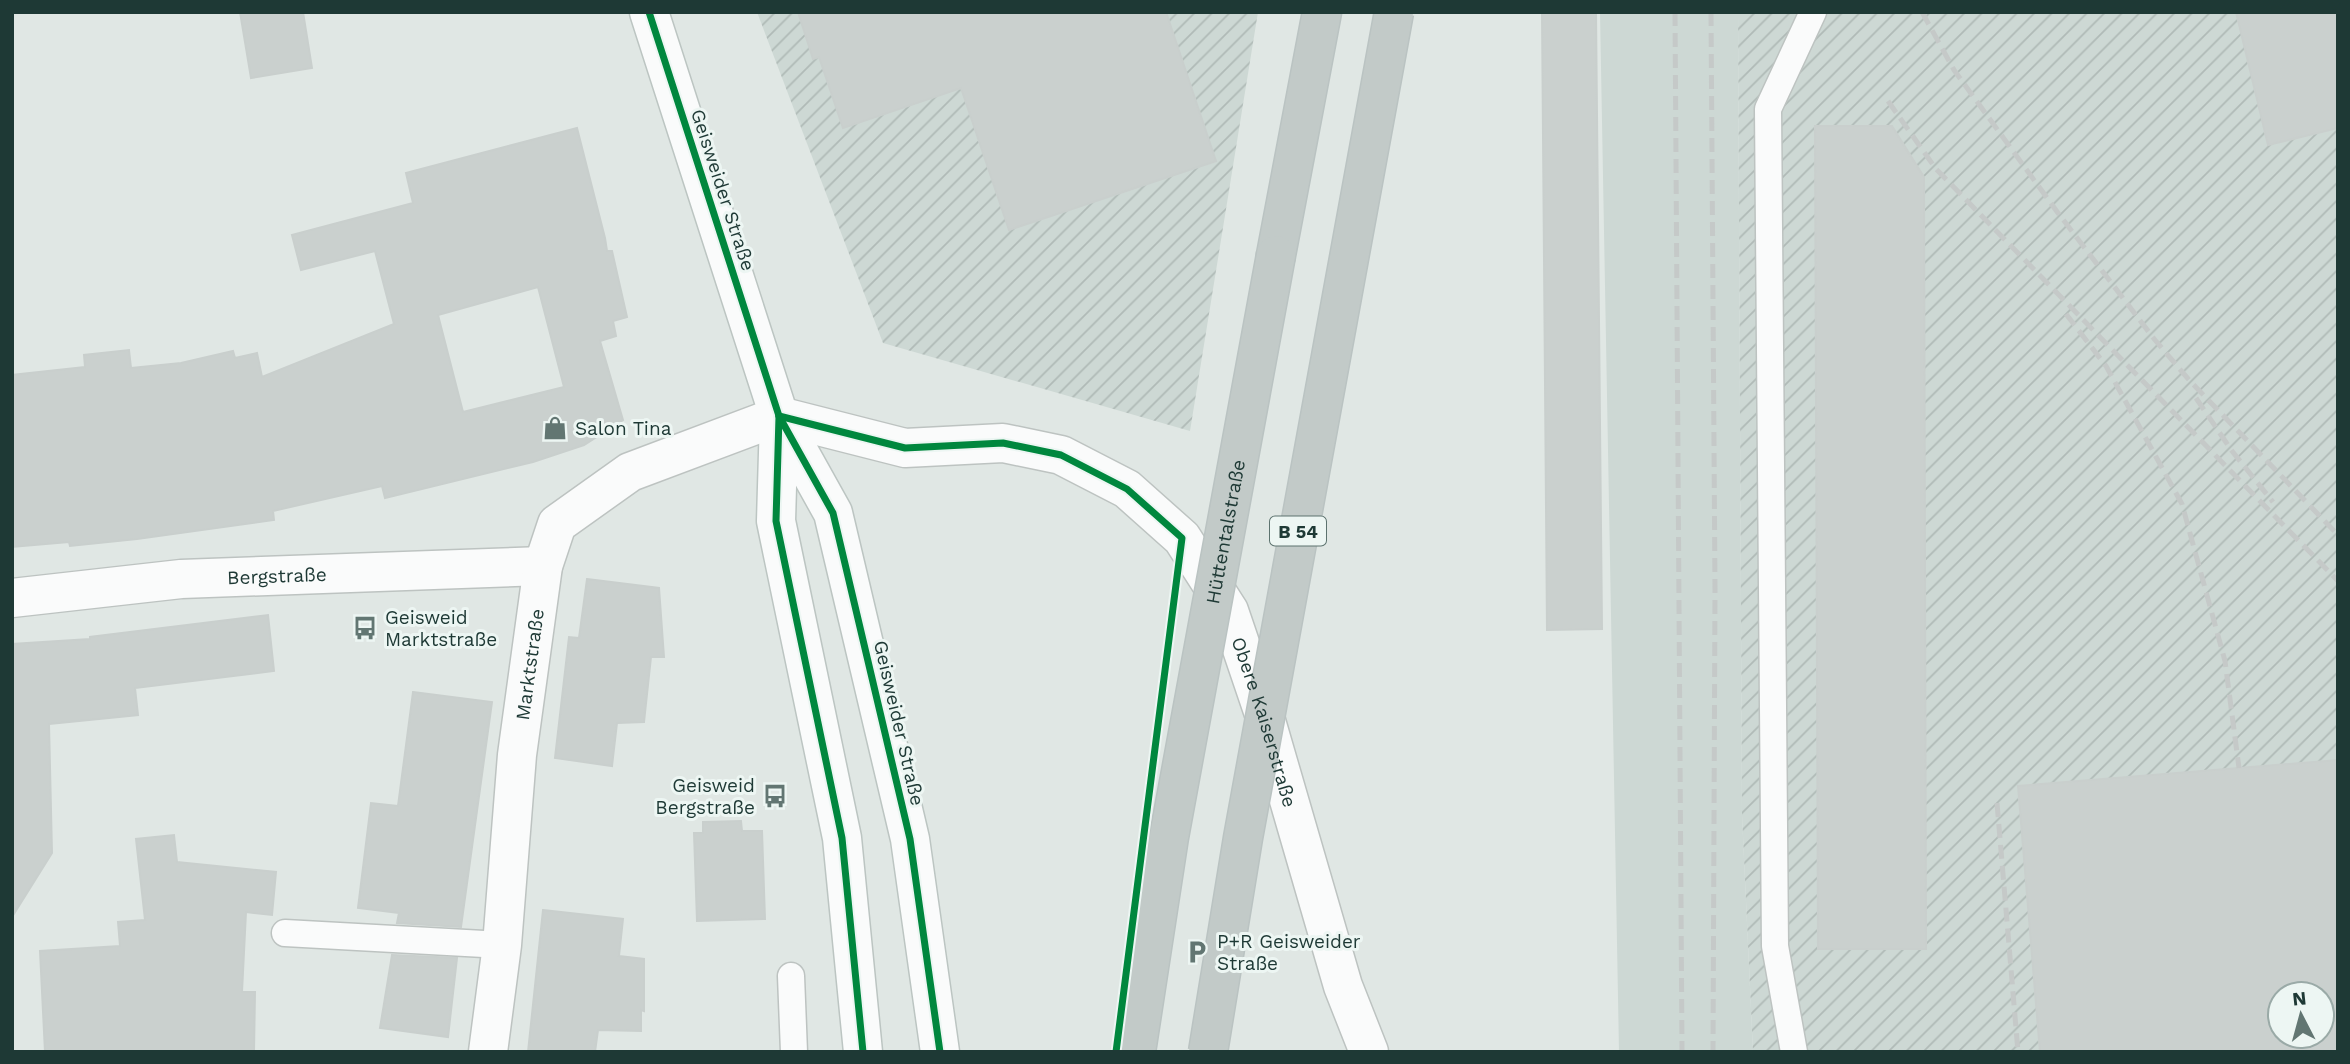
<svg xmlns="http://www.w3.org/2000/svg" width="2350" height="1064" font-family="'Work Sans',sans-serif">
	<defs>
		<pattern id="industrial-furrows" width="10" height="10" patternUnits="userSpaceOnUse" patternTransform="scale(1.75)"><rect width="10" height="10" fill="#cdd8d4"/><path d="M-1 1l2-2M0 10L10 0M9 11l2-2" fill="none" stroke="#b0bab7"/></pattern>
	</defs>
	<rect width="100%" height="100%" fill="#e0e7e4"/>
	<!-- built -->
	<path fill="#cdd8d4" d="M1600 12H1738L1742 815 1753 1052H1619Z"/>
	<!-- industrial -->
	<g fill="url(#industrial-furrows)" fill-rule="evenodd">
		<path d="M757 12H1258L1190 431 883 343Z"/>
		<path d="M1738 12H2338V1052H1753L1742 815ZM2280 994H2322V1036H2280Z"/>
	</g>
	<!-- building -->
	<g fill="#cad0ce" stroke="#c9cfcd" stroke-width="2" fill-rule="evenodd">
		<path d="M240 12H303L312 68 251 78Z"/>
		<path d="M798 12H1166L1216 161 1009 230 961 88 843 128 819 57 813 59Z"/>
		<path d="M1542 12H1596L1602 629 1547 630Z"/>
		<path d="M2236 12H2338V128L2268 145Z"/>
		<path d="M1815 126H1892L1924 177 1926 949H1818Z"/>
		<path d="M577 128 605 238 607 251H612L627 317 613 321 616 336 600 341 623 420 584 445 533 462 385 498 382 486 273 511 274 520 137 539 70 546 69 542 12 547V375L85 367 84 355 129 350 131 368 181 363 233 351 235 358 257 353 262 377 394 324 375 251 301 270 292 235 413 203 406 173ZM538 287 564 387 463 412 438 315Z"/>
		<path d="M587 579 659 588 664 657H651L644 722 617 723 612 766 555 758 569 637 579 638Z"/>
		<path d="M268 615 274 671 135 688 138 715 49 724 52 853 12 917V644L90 639V637Z"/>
		<path d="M413 692 492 702 461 927 397 923 399 913 358 908 371 803 398 806Z"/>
		<path d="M2338 760V1052H2040L2018 786ZM2280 994H2322V1036H2280Z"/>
		<path d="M741 821 742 831H762L765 919 697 921 694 833H703V822Z"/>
		<path d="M174 835 177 862 276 872 272 915 246 912 242 992H255L254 1052H45L40 951 120 946 118 922 145 920 136 839Z"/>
		<path d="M543 910 623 919 619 956 644 959V1011L641 1010V1031L598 1030 595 1052H528Z"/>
		<path d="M392 955 457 958 448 1037 380 1028Z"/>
	</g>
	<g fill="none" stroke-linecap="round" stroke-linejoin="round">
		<!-- service casing -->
		<g stroke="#bdc3c1" stroke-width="29">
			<g id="service">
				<path d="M285 933 502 945"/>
				<path d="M791 976 794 1052"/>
				<path d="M1794 1052 1775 946 1768 109 1813 12"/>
			</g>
		</g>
		<!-- minor casing -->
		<g stroke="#bdc3c1" stroke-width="41">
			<g id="minor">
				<path id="s1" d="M12 598 181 579 543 566"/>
				<path id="s2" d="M488 1052 502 945 517 755 543 566 557 524 630 472 779 416 905 448 1003 443 1061 455 1127 489 1182 538 1229 611 1264 714 1343 986 1369 1052"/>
			</g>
		</g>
		<!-- secondary casing -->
		<g stroke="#bcc5c2" stroke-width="41">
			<g id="secondary">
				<path d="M649 12 779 416 833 513 910 839 940 1052"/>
				<path d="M779 419 776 521 842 838 863 1052"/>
			</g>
		</g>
		<!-- trunk casing -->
		<g stroke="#bac3c2" stroke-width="41">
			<path id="trunk" d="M1276 255 1322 12"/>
		</g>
		<!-- service -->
		<use href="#service" stroke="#fafbfb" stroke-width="26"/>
		<!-- minor -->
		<use href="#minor" stroke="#fafbfb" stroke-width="38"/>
		<!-- secondary -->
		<use href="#secondary" stroke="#fafbfb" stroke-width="38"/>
		<!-- trunk -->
		<use href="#trunk" stroke="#c2cac8" stroke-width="38"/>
		<!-- rail -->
		<g stroke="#c5c9c8" stroke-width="5" stroke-dasharray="14 7" stroke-linecap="butt">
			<path d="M1675 12 1682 1052"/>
			<path d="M1711 12 1715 590 1713 1052"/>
			<path d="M1922 12 1954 70 2058 213 2155 340 2190 381 2338 535"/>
			<path d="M1888 101 1936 169 2338 581"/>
			<path d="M2066 314 2106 366 2182 504 2225 661 2239 768"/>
			<path d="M2196 398 2232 451 2273 502"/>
			<path d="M1997 803 2018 1052"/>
		</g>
		<!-- trunk-bridge casing -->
		<g stroke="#bac3c2" stroke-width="41" stroke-linecap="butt">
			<g id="trunk-bridge">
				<path id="s3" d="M1136 1052 1169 837 1276 255"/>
				<path d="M1208 1052 1243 838 1394 12"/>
			</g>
		</g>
		<!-- trunk-bridge -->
		<use href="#trunk-bridge" stroke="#c2cac8" stroke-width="38"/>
		<!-- cycleway casing -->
		<g stroke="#edf6f3" stroke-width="11">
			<g id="cycleway">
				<path d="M649 12 779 416 833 513 910 839 940 1052"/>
				<path d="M779 416 905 448 1003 443 1061 455 1127 489 1182 538 1116 1052"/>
				<path d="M779 416 776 521 842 838 863 1052"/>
			</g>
		</g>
		<!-- cycleway -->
		<use href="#cycleway" stroke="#00873e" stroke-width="7"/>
	</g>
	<!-- icons -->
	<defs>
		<g id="shop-bare" transform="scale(1.89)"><path d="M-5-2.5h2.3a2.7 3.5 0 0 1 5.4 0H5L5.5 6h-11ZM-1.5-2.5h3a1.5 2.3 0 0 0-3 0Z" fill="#627672" stroke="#edf6f3" stroke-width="2.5" paint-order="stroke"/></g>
		<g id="bus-bare" transform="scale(1.89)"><path d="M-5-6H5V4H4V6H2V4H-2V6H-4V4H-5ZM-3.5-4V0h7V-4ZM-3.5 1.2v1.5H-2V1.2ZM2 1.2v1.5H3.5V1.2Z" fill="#627672" stroke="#edf6f3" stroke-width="2.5" paint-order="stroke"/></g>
		<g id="parking-bare" transform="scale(1.89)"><path d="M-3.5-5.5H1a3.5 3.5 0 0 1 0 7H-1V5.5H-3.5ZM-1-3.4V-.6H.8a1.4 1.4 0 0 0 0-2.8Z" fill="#627672" stroke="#edf6f3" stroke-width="2.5" paint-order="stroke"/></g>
	</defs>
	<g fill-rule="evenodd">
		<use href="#shop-bare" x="555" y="428"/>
		<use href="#bus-bare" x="365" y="628"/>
		<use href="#bus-bare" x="775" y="796"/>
		<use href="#parking-bare" x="1197" y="952"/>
	</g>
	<g text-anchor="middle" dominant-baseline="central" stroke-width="6" stroke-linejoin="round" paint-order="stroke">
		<!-- shield labels -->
		<rect fill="#edf6f3" stroke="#5c726e" stroke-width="2" x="1270" y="516.5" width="56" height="29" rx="5"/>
		<g font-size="18" font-weight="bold" fill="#1e3935">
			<text x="1298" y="531">B 54</text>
		</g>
		<!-- street labels -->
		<g font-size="19" fill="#1e3935" stroke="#edf6f3">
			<text transform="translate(723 190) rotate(72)">Geisweider Straße</text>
			<text stroke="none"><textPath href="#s3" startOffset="528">Hüttentalstraße</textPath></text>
			<text stroke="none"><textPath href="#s1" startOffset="266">Bergstraße</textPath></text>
			<text stroke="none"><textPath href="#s2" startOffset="390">Marktstraße</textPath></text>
			<text transform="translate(899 723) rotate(77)">Geisweider Straße</text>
			<text stroke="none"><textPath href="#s2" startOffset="1421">Obere Kaiserstraße</textPath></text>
		</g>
		<!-- poi labels -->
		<g font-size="19" fill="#1e3935" stroke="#edf6f3" text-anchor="start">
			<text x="575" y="428">Salon Tina</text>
			<text x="385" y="617">Geisweid<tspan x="385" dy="22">Marktstraße</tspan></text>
			<text x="755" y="785" text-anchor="end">Geisweid<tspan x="755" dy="22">Bergstraße</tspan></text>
			<text x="1217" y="941">P+R Geisweider<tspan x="1217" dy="22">Straße</tspan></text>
		</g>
	</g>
	<!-- border -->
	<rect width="2350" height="1064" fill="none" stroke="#1e3935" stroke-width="28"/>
	<!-- north arrow -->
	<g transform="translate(2301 1015) rotate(354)"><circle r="33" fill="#edf6f3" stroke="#9aaaa7" stroke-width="2"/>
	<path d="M0-5L12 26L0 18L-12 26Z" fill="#627672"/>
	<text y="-10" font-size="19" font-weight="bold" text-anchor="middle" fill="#1e3935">N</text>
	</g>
</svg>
